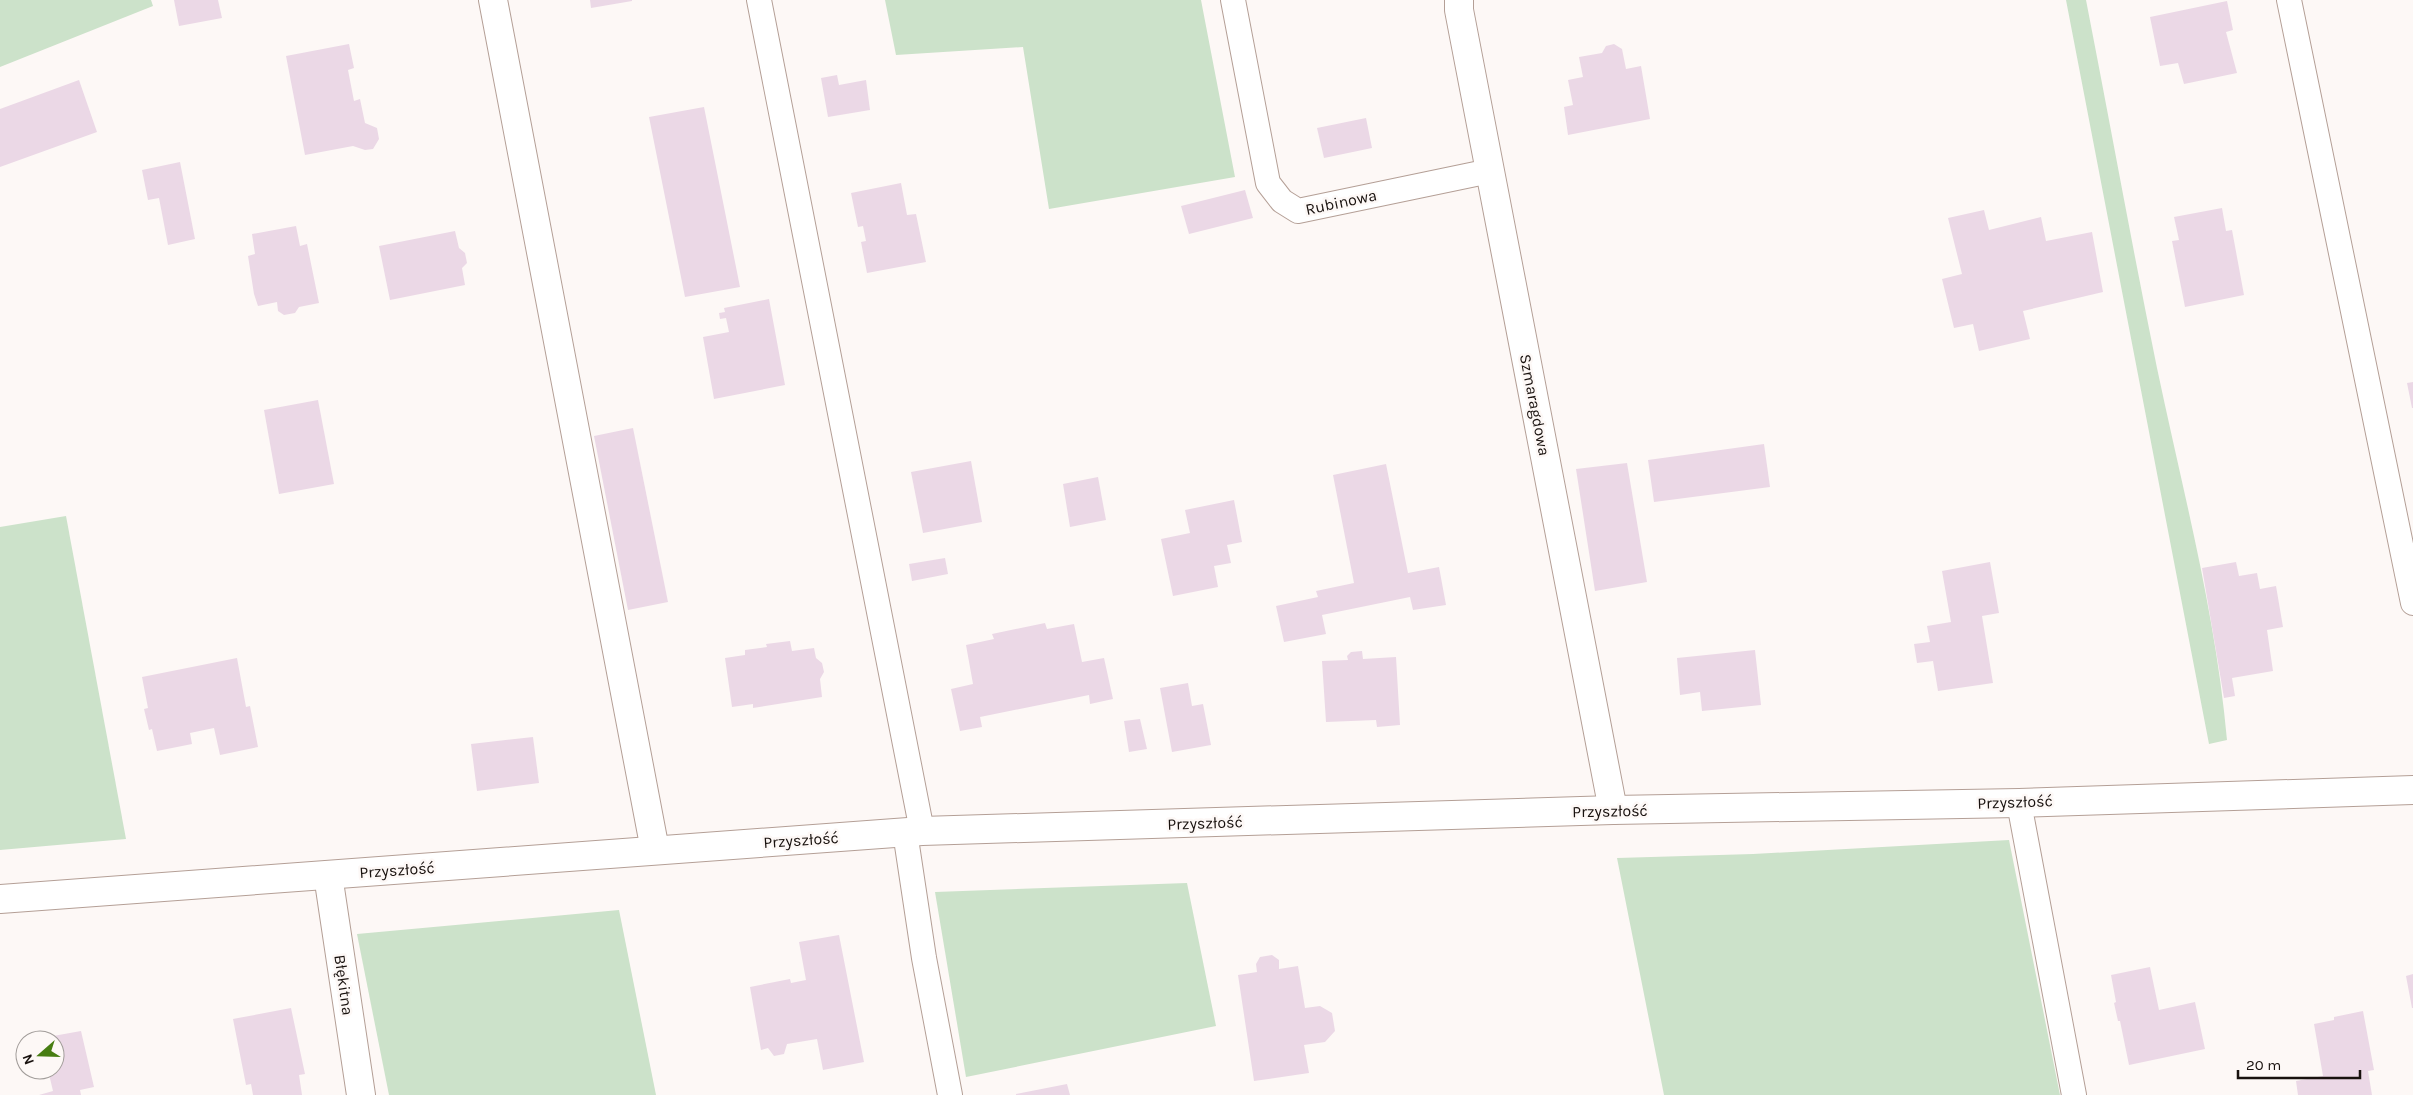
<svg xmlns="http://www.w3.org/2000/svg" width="2413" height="1095" font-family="Karla,sans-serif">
	<rect width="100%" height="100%" fill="#fdf8f6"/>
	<!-- green -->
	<g fill="#cce2ca">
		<path d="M0 0H151L153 6 0 67Z"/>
		<path d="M885 0H1201L1235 177 1049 209 1023 47 896 55Z"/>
		<path d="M2066 0H2086C2110 123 2132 246 2157 368 2183 492 2216 614 2227 740L2209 744Z"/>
		<path d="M66 516 126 839 0 850V527Z"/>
		<path d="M2009 840 2060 1095H1664L1617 858 1753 854Z"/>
		<path d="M1187 883 1216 1026 966 1077 935 892Z"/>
		<path d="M619 910 656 1095H389L357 934Z"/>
	</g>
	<!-- building -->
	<g fill="#ebd8e6">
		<path d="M174 0H218L222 18 179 26Z"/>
		<path d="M590 0H632V1L591 8Z"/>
		<path d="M2227 1 2233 30 2226 32 2237 73 2184 84 2178 63 2160 66 2150 17Z"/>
		<path d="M349 44 354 68 348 70 354 101 360 99 365 123 377 128 379 139 373 149 365 150 353 146 305 155 286 56Z"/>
		<path d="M1614 44 1622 49 1626 69 1641 66 1650 119 1568 135 1564 107 1573 105 1568 80 1583 77 1579 57 1602 53 1606 46Z"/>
		<path d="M837 75 839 85 866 80 870 110 828 117 821 78Z"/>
		<path d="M79 80 97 132 0 167V109Z"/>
		<path d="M704 107 740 287 685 297 649 117Z"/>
		<path d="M1366 118 1372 148 1324 158 1317 128Z"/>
		<path d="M180 162 195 239 168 245 159 198 148 200 142 170Z"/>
		<path d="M901 183 907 215 916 214 926 262 867 273 861 242 866 241 863 226 858 227 851 193Z"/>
		<path d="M1245 190 1253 218 1189 234 1181 206Z"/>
		<path d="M2222 208 2226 231 2232 230 2244 295 2185 307 2172 241 2179 240 2174 217Z"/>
		<path d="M1984 210 1989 230 2041 217 2046 241 2092 232 2103 292 2023 311 2030 339 1979 351 1973 324 1954 328 1942 279 1962 274 1948 218Z"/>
		<path d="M296 226 300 246 307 244 319 303 299 307 295 313 284 315 278 311 277 302 258 306 254 294 248 256 255 254 252 234Z"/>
		<path d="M455 231 459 248 465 253 467 263 462 268 465 285 390 300 379 246Z"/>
		<path d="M769 299 785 385 714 399 703 337 729 332 726 318 720 319 719 313 725 312 724 308Z"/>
		<path d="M2413 382V408H2412L2407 383Z"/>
		<path d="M318 400 334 484 279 494 264 410Z"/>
		<path d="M633 428 668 602 628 610 594 436Z"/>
		<path d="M1764 444 1770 487 1654 502 1648 460Z"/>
		<path d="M971 461 982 522 923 533 911 472Z"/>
		<path d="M1627 463 1647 582 1595 591 1576 469Z"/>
		<path d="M1386 464 1408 573 1439 567 1446 605 1413 610 1410 597 1322 615 1326 634 1284 642 1276 606 1318 597 1316 591 1354 583 1333 475Z"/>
		<path d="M1098 477 1106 520 1070 527 1063 484Z"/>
		<path d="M1234 500 1242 542 1227 545 1231 563 1214 566 1218 587 1173 596 1161 539 1190 533 1185 510Z"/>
		<path d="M945 558 948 574 912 581 909 564Z"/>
		<path d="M1990 562 1999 613 1982 616 1993 683 1938 691 1933 661 1917 663 1914 644 1930 642 1927 626 1951 622 1942 571Z"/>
		<path d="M2236 562 2239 576 2257 573 2260 589 2276 586 2283 627 2267 630 2273 671 2232 678 2235 696 2224 698 2202 568Z"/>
		<path d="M1045 623 1047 629 1074 624 1082 662 1104 658 1113 699 1090 704 1089 695 980 717 982 727 960 731 951 689 973 684 966 645 994 639 992 634Z"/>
		<path d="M790 641 792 651 814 648 816 658 822 663 824 672 820 679 822 697 753 708V704L732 707 725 658 745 655V650L767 647 766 644Z"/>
		<path d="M1755 650 1761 705 1702 711 1700 692 1680 695 1677 658Z"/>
		<path d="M1362 651 1363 659 1396 657 1400 725 1377 727 1376 720 1326 722 1322 661 1348 660 1347 656 1351 652Z"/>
		<path d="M237 658 246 707 250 706 258 747 220 755 214 728 190 733 192 744 157 751 152 729 149 730 144 709 148 708 142 677Z"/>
		<path d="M1188 683 1192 706 1203 704 1211 745 1172 752 1160 688Z"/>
		<path d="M1140 719 1147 749 1129 752 1124 721Z"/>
		<path d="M533 737 539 783 477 791 471 744Z"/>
		<path d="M839 935 864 1062 823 1070 817 1039 787 1044 784 1054 774 1056 768 1048 761 1050 750 987 790 979 791 983 806 980 799 942Z"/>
		<path d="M1272 955 1279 960V969L1298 966 1305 1008 1320 1006 1332 1013 1335 1031 1325 1042 1304 1045 1309 1073 1254 1081 1238 975 1257 972 1256 964 1260 957Z"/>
		<path d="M2150 967 2159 1010 2195 1002 2205 1049 2129 1065 2120 1021H2118L2114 1003 2116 1002 2111 975Z"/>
		<path d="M2413 974V1008H2412L2406 976Z"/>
		<path d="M291 1008 305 1074 299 1075 302 1095H253L251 1084 246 1085 233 1019Z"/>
		<path d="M2363 1011 2374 1070 2368 1071 2372 1095H2298L2296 1081 2323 1076 2314 1024 2334 1020V1017Z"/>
		<path d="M81 1031 94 1087 80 1090 81 1095H39L53 1091 48 1070H55V1040H42V1038Z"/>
		<path d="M1067 1084 1070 1095H1016V1094Z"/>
	</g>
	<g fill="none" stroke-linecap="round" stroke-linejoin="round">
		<!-- service casing -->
		<g stroke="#b49f96" stroke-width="26">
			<g id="service">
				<path d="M759 0 922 831"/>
				<path d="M1233 0 1268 183 1282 201 1298 211 1490 171"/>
				<path d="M2289 0 2413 603"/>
				<path d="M2019 803 2074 1095"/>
				<path d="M905 832 924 958 950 1095"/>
			</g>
		</g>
		<!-- minor casing -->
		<g stroke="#b49f96" stroke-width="30">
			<g id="minor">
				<path d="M493 0 655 850"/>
				<path d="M1459 0V10L1613 810"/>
				<path d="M328 875 361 1095"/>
			</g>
		</g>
		<!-- tertiary casing -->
		<g stroke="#b49f96" stroke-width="30">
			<path id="tertiary" d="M0 899 922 831 1613 810 2019 803 2413 790"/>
		</g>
		<!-- service -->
		<use href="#service" stroke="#fff" stroke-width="24"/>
		<!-- minor -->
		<use href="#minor" stroke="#fff" stroke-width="28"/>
		<!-- tertiary -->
		<use href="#tertiary" stroke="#fff" stroke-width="28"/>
	</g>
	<g text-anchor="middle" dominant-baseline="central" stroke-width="5" stroke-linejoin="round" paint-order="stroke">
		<!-- street labels -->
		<g font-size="16" fill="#18110e" stroke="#fdf8f6">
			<text transform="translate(1341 202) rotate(-12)">Rubinowa</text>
			<text transform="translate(1535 405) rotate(79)">Szmaragdowa</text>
			<text transform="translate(2015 802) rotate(-2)">Przyszłość</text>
			<text transform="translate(1610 811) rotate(-1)">Przyszłość</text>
			<text transform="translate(1205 823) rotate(-2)">Przyszłość</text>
			<text transform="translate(801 840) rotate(-4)">Przyszłość</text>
			<text transform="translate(397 870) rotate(-4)">Przyszłość</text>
			<text transform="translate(344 985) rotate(82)">Błękitna</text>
		</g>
	</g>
	<!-- north arrow -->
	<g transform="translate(40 1055) rotate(250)"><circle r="24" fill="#fdf8f6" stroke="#a19c99"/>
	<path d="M0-4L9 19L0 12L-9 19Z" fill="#477d12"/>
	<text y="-8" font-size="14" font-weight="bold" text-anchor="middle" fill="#18110e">N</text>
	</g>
	<!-- scale -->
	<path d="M2238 1070v8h122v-8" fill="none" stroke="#18110e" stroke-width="2.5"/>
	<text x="2246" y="1070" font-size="15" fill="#18110e" stroke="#fdf8f6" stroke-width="4" paint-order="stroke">20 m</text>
</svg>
